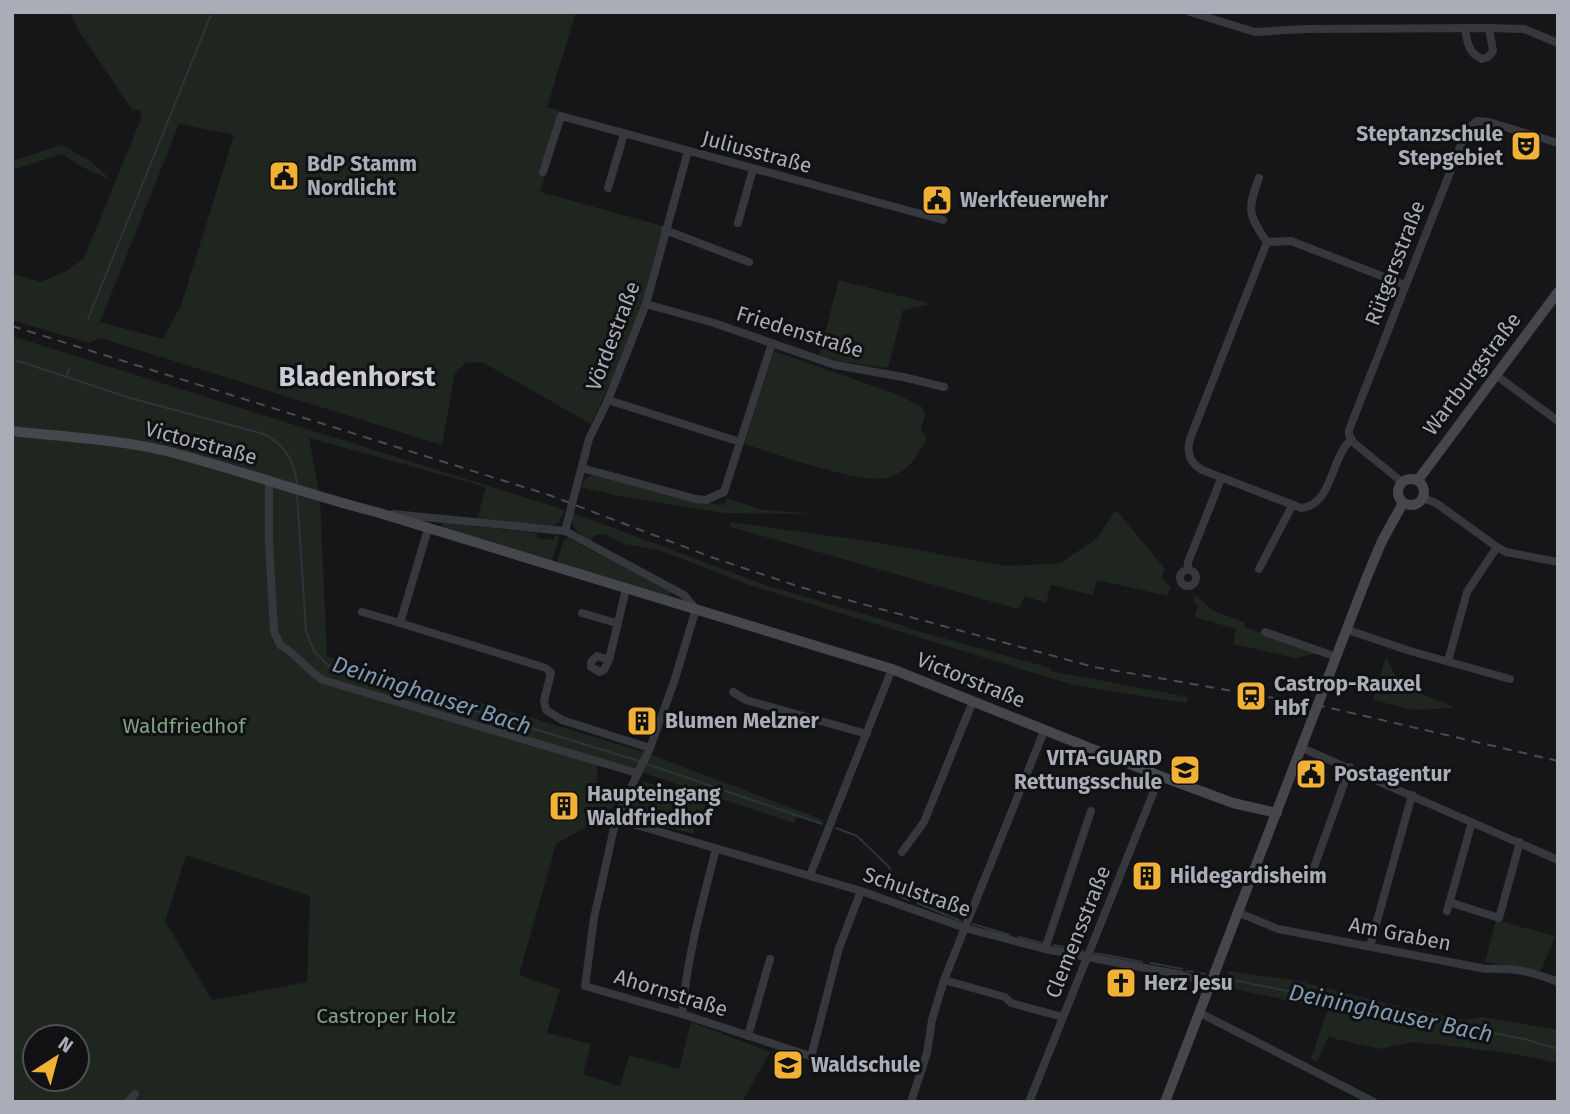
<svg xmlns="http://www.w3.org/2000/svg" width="1570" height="1114" font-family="'Fira Sans',sans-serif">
	<rect width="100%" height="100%" fill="#161618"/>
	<!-- green -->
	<g fill="#1e261f" fill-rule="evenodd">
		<path d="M70 12H576L547 107 564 112 540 192 663 226 645 294 629 343 591 424 482 362 466 363 455 373 442 445 100 338 89 343 12 320V273L40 282 67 271 84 258 141 119V110L133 111 78 30ZM179 124 234 135 181 305 163 339 100 322Z"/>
		<path d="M62 145 92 162 111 180 82 167 62 154 12 170V161Z"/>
		<path d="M839 280 932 304 903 310 888 368 838 361 819 356Z"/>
		<path d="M12 336 565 510 559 522 554 526 477 519 486 487 309 438 320 498 327 656 644 752 823 820 822 825 797 817 794 823 635 770 597 765V787L619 795 612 809 595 808 589 825 556 844 519 975 560 989 547 1033 591 1044 583 1074 620 1086 629 1055 679 1069 691 1022 770 1052 742 1102H12ZM186 855 310 896 307 982 212 1000 165 921ZM35 1037H77V1079H35Z"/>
		<path d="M774 351 893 393 921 406 925 415 921 430 927 438C918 456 907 473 886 478 858 484 774 453 744 444Z"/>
		<path d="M592 475 697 501 724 505 727 498 763 510 817 514 725 513 618 496 581 487 587 477Z"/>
		<path d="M1116 510 1165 569 1161 578 1171 587 1168 596 1097 580 1093 595 1051 585 1046 603 1025 596 1018 609 731 527 730 522 875 542 1005 566 1061 563 1097 538Z"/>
		<path d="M573 513 768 586 908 627 910 629 1040 665 1050 668 1051 671 1188 697 1186 703 1073 685 752 586 659 550 624 544 604 534 595 535 591 541C578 533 570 529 573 513Z"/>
		<path d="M443 523 537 533V538L554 540 555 534 559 538 551 562 440 527Z"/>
		<path d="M568 538 670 592 671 596 557 562 564 540Z"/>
		<path d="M1195 595 1214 611 1244 622 1245 627 1319 653 1295 658 1233 644 1236 629 1195 617 1198 605 1193 603Z"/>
		<path d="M1386 656 1400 686 1448 704 1453 708 1414 710 1373 700Z"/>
		<path d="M642 781 706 802 699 825 695 824 693 834 629 816 628 812Z"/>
		<path d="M1496 920 1555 936 1541 971 1485 962Z"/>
		<path d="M1228 971 1298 981 1401 1007 1464 1020 1481 1017 1558 1030V1063L1516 1054 1414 1042 1379 1049 1328 1037 1317 1062 1311 1059 1328 1009 1224 987Z"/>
	</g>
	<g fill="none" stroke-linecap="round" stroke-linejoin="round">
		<!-- stream -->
		<g stroke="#2c353c" stroke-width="2">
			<path d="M88 319 212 12"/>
			<path d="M12 359 130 398 264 434C285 445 294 460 297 484"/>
			<path d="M66 377 69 369"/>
			<path d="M297 493 306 632 314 651 329 666 639 761"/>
			<path d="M647 764 822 824"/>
			<path d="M836 828 857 836 889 867 901 897 909 900"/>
			<path d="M917 903 961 921"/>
			<path d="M973 924 1010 935"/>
			<path d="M1019 937 1042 943"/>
			<path d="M1054 945 1083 951"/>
			<path d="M1095 953 1142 962"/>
			<path d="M1151 963 1182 969"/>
			<path d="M1187 971 1205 974"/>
			<path d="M1223 978 1524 1039 1558 1049"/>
		</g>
		<!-- street -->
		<g stroke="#37383d" stroke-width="8">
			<path d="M1190 12 1255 32 1305 29 1489 28 1524 29 1558 43"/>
			<path d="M1465 29C1467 42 1469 54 1482 59L1488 57 1493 51 1489 28"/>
			<path d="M543 172 561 116 943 220"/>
			<path d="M1259 178C1247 209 1248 215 1267 242"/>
			<path d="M608 188 624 134"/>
			<path d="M738 223 753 169"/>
			<path d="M665 230 749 262"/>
			<path d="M646 304 714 323 835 365 903 377 944 387"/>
			<path d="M1497 376 1558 421"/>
			<path d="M608 400 740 442"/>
			<path d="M1351 440C1330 458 1333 505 1301 508L1202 470C1190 463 1186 452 1190 439L1267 242 1291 241 1405 285"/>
			<path d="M582 468 696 499 706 500 724 492 772 343"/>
			<path d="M269 481V542L274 631 280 645C296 653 307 670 323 680L637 773"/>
			<path d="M1402 482 1354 443 1349 435V430L1467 129 1477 121 1489 122 1558 143"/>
			<path d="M1423 498 1436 503 1497 547 1506 552 1558 562"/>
			<path d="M393 514 565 531 684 595 696 609 674 682 650 748 616 819 594 918 585 986 682 1014 856 1071"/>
			<path d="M428 529 400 623 546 668 551 673 544 701 546 710 562 720 650 748"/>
			<path d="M565 531 589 439 608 400 646 304 688 151"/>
			<path d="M1259 569 1292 506"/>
			<path d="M1188 570V562L1221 479"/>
			<circle cx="1188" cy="578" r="8"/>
			<path d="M362 612 400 623"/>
			<path d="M582 613 616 623"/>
			<path d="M1348 630 1410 651 1510 679"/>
			<path d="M1265 632 1337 657"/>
			<path d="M609 660 604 670 600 672 591 667V662L597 656 609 660 626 589"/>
			<path d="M1448 661 1467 592 1497 547"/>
			<path d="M733 692 746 700 867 734"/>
			<path d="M1302 748 1558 860"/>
			<path d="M616 819 861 891 965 928 1045 949 1182 975 1210 985"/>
			<path d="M902 852 924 822 973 701"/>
			<path d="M810 875 892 669"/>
			<path d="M1312 882 1313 870 1350 767"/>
			<path d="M1449 902 1499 918 1520 842"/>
			<path d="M1447 911 1472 822"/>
			<path d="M1237 912 1278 929 1486 969C1515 968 1531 971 1558 982"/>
			<path d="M1370 946 1412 795"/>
			<path d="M1045 949 1091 811"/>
			<path d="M944 980 1005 997 1011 1003 1063 1017"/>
			<path d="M1200 1013 1374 1102"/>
			<path d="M682 1014C687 957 702 903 716 849"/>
			<path d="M748 1036 770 959"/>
			<path d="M811 1057 839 948 861 891"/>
			<path d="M128 1102 135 1094"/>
			<path d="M911 1102 927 1053 932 1020 944 980 1044 731"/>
			<path d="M1029 1102 1160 776"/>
		</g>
		<!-- secondary -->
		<g stroke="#45474d" stroke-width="10">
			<path d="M12 431C63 437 116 439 166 451 237 469 305 494 376 512L892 669 1160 776 1233 803 1277 813"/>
			<circle cx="1411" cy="492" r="13"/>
			<path d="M1418 480 1558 292"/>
			<path d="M1165 1102 1366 579 1382 541 1403 503"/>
		</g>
		<!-- rail -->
		<path stroke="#4a4c52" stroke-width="2" stroke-dasharray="9 7" stroke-linecap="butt" d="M12 326 549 495 711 557 800 587 1094 667 1326 707 1558 761"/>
	</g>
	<!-- icons -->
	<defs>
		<g id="theatre-square" transform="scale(1.575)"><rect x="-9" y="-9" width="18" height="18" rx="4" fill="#f2b134" stroke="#111113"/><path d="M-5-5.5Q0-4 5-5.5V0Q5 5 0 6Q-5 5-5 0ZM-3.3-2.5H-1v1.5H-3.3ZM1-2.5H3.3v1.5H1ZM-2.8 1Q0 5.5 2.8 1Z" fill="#111"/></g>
		<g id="civic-square" transform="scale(1.575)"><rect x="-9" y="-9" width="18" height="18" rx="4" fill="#f2b134" stroke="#111113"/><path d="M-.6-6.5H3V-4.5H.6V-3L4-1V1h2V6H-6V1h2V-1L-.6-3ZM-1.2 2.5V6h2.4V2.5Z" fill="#111"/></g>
		<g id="station-square" transform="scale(1.575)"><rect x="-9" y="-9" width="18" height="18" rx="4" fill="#f2b134" stroke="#111113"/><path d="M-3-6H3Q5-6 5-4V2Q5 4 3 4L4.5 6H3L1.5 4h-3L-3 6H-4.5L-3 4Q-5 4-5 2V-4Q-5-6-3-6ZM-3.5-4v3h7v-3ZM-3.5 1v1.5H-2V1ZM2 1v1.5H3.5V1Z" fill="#111"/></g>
		<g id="building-square" transform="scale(1.575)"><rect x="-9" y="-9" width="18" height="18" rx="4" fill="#f2b134" stroke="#111113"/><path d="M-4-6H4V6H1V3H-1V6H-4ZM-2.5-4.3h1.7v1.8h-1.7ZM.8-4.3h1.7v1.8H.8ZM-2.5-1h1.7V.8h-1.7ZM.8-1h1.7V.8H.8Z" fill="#111"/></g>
		<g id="school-square" transform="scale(1.575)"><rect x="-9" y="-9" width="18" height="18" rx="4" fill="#f2b134" stroke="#111113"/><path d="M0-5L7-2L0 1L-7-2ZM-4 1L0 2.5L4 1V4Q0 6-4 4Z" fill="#111"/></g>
		<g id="church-square" transform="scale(1.575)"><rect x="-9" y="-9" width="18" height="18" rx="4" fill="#f2b134" stroke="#111113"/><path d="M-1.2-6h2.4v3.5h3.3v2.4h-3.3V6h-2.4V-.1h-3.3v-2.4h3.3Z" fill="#111"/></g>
	</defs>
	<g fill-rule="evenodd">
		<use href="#theatre-square" x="1526" y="146"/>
		<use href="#civic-square" x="284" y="176"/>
		<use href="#civic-square" x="937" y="200"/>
		<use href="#station-square" x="1251" y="696"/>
		<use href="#building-square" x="642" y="721"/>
		<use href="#school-square" x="1185" y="770"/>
		<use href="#civic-square" x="1311" y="774"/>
		<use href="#building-square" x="564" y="806"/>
		<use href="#building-square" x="1147" y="876"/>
		<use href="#church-square" x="1121" y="983"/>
		<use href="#school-square" x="788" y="1065"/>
	</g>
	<g text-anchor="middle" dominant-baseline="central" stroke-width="6" stroke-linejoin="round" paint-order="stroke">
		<!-- poi labels -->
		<g font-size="21" font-weight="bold" fill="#a8adb8" stroke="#111113" text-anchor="start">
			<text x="1503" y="134" text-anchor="end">Steptanzschule<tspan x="1503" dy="24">Stepgebiet</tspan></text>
			<text x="307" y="164">BdP Stamm<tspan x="307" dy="24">Nordlicht</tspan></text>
			<text x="960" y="200">Werkfeuerwehr</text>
			<text x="1274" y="684">Castrop-Rauxel<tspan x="1274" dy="24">Hbf</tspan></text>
			<text x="665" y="721">Blumen Melzner</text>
			<text x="1162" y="758" text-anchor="end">VITA-GUARD<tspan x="1162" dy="24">Rettungsschule</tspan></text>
			<text x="1334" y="774">Postagentur</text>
			<text x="587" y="794">Haupteingang<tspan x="587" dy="24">Waldfriedhof</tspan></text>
			<text x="1170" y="876">Hildegardisheim</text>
			<text x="1144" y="983">Herz Jesu</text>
			<text x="811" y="1065">Waldschule</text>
		</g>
		<!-- street labels -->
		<g font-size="21" fill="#a8adb8" stroke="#111113">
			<text transform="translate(757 152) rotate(15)">Juliusstraße</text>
			<text transform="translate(1395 263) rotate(-69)">Rütgersstraße</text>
			<text transform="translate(800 332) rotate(17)">Friedenstraße</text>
			<text transform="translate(613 336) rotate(-69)">Vördestraße</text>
			<text transform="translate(1472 374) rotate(-53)">Wartburgstraße</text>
			<text transform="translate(201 443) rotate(15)">Victorstraße</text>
			<text transform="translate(971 680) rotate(22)">Victorstraße</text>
			<text transform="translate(917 892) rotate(19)">Schulstraße</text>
			<text transform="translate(1078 932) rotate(-68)">Clemensstraße</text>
			<text transform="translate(1400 934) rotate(11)">Am Graben</text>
			<text transform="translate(671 993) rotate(17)">Ahornstraße</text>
		</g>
		<!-- park labels -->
		<g font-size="21" fill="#7fa381" stroke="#111113">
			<text x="184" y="726">Waldfriedhof</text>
			<text x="386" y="1016">Castroper Holz</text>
		</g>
		<!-- water labels -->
		<g font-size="23" font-style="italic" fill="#7f9bb3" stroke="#111113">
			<text transform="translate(432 695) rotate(18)">Deininghauser Bach</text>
			<text transform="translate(1391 1013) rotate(12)">Deininghauser Bach</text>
		</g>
		<!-- district labels -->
		<g font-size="28" font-weight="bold" fill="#c9ccd4" stroke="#111113">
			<text x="357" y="376">Bladenhorst</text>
		</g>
	</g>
	<!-- border -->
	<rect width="1570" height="1114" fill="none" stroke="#a8adb8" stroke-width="28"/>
	<!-- north arrow -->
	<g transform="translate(56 1058) rotate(36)"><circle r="33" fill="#111113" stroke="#4d4f55" stroke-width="2"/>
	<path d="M0-5L12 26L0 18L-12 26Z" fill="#f2b134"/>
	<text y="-10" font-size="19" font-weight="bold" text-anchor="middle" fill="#a8adb8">N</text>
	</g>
</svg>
